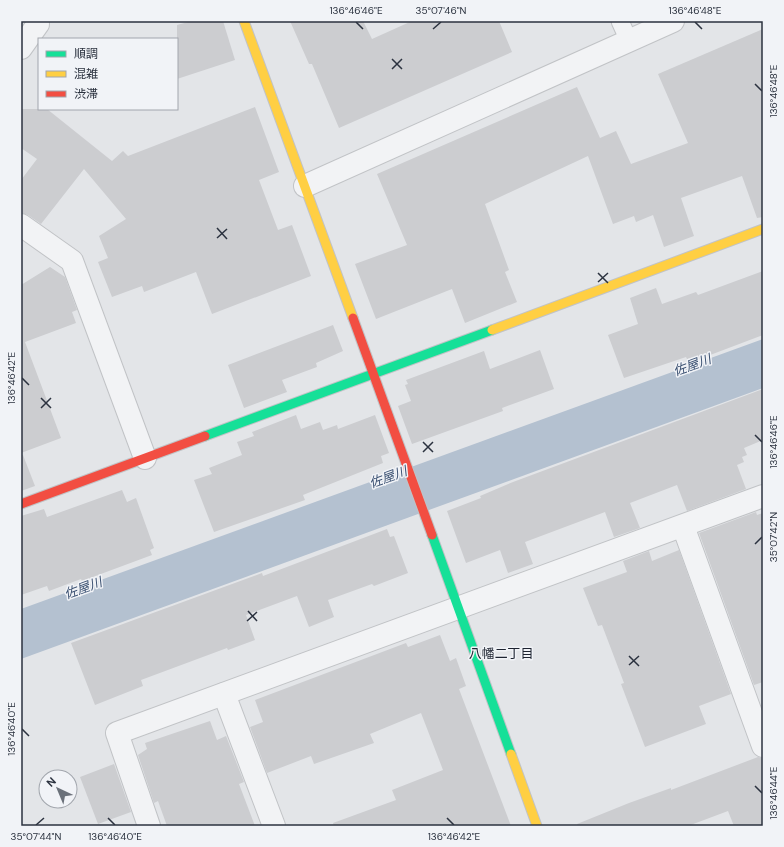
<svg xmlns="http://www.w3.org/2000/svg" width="784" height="847" font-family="'DM Sans','Noto Sans JP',sans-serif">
	<rect width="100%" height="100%" fill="#e3e5e8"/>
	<!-- water -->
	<path fill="#b4c1d0" d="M763 339V388L21 659V609Z"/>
	<!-- building -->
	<g fill="#cccdd0">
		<path d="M192 21H223L235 60 177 79V25Z"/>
		<path d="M290 21H363L372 39 412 21H499L512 52 339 128 312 64H309Z"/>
		<path d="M763 29V217L757 218 742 176 681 198 694 236 664 247 653 215 636 222 634 216 613 224 588 156 485 204 509 270 505 272 517 302 465 323 452 289 376 319 355 264 407 245 377 174 577 87 600 138 616 131 631 164 688 143 658 74Z"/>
		<path d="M255 107 279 172 259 180 278 230 292 225 311 276 212 314 196 272 144 292 142 286 112 297 98 262 108 258 99 236 126 219 84 169 41 224 28 215 21 213V180L37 159 21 148V109H47L112 161 123 151 128 156Z"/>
		<path d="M50 267 65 277 77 310 72 312 76 323 25 342 61 438 21 453V285Z"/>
		<path d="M763 271V335L689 363 686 357 624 378 608 335 638 324 630 298 656 288 662 304 696 292 698 295Z"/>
		<path d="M333 325 343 351 316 363 317 367 282 380 287 392 244 408 228 365Z"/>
		<path d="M540 350 554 389 502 408 503 411 412 444 398 406 411 401 405 385 408 384 406 380 484 351 490 369Z"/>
		<path d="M763 389V440L744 448 747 455 742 457 744 462 737 465 746 489 687 511 677 485 630 503 640 528 614 537 605 512 525 542 533 564 508 573 500 550 466 563 447 511 481 498 480 496 513 482Z"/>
		<path d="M296 415 301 429 320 422 323 430 337 425 338 429 375 415 389 453 381 456 383 463 303 495 305 500 214 532 194 480 212 474 209 468 242 455 237 442 254 436 252 432Z"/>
		<path d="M21 455H23L35 486 21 491Z"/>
		<path d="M122 490 127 502 136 498 154 548 150 550 152 555 82 581 81 579 49 591 47 586 21 595V516L44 509 47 517Z"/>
		<path d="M756 512 757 515 763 513V682L754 685 699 533Z"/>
		<path d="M387 529 390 537 394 536 408 573 374 586 372 584 328 600 334 617 309 627 297 596 246 615 255 640 228 650 227 648 141 680 143 686 95 705 71 643 262 573 263 576Z"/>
		<path d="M679 550 731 694 699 706 706 724 645 747 621 684 624 683 602 625 598 626 583 588 627 572 623 561 649 551 652 561Z"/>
		<path d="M440 635 450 661 456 658 466 686 459 689 511 826H334L333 823 396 800 392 790 443 770 421 713 370 734 374 743 314 764 311 756 267 773 250 727 263 722 255 700 406 643 408 647Z"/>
		<path d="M210 721 217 740 226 736 244 782 239 784 255 826H167L158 801 154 803 138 755 147 749 145 743Z"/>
		<path d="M758 757 763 758V826H734L728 811 688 826H578L577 824 629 803 671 788V790Z"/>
		<path d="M114 764 131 812 98 824 80 777Z"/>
	</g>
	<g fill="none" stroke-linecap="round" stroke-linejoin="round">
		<!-- lane casing -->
		<g stroke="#c1c3c6" stroke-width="19">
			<path id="lane" d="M620 21 629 41"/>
		</g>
		<!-- street casing -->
		<g stroke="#c1c3c6" stroke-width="24">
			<g id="street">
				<path d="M21 48 38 24"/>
				<path d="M305 186 673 21"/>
				<path d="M21 225 72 261 145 458"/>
				<path d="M683 526 763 746"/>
				<path d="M224 694 274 826"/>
				<path d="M149 826 117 733 763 496"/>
			</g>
		</g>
		<!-- fast casing -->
		<g stroke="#c1c3c6" stroke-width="11">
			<g id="fast">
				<path d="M205 436 492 330"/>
				<path d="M432 535 511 754"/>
			</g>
		</g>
		<!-- slow casing -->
		<g stroke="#c1c3c6" stroke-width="11">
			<g id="slow">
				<path d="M244 21 353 318"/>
				<path d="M492 330 763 229"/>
				<path d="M511 754 537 826"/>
			</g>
		</g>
		<!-- jam casing -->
		<g stroke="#c1c3c6" stroke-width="11">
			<g id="jam">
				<path d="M353 318 432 535"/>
				<path d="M21 504 205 436"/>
			</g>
		</g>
		<!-- lane -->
		<use href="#lane" stroke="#f2f3f5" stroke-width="17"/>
		<!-- street -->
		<use href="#street" stroke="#f2f3f5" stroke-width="22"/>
		<!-- fast -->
		<use href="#fast" stroke="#16e098" stroke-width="9"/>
		<!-- slow -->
		<use href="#slow" stroke="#ffcf43" stroke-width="9"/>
		<!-- jam -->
		<use href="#jam" stroke="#f24e42" stroke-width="9"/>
	</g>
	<!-- ticks -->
	<path fill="none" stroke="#2b323f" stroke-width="1.5" d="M356 22 363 29M695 22 702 29M433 29 441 22M392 59 402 69M392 69 402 59M755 84 762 91M217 228 227 239M217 238 227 229M598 273 608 283M598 282 608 273M22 378 29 385M41 398 51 408M41 408 51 398M755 435 762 442M423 442 433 452M423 452 433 442M755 544 762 537M248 611 257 621M247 621 257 612M629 656 639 666M629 665 639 656M22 729 29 736M755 786 762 793M108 818 115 825M447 818 454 825M36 825 44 818"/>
	<g text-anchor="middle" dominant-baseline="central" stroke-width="3" stroke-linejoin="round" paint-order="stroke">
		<!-- water labels -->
		<g font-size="13" font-style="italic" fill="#394f70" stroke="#f1f3f7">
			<text transform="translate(692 365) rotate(-20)">佐屋川</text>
			<text transform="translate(388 477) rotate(-20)">佐屋川</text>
			<text transform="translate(83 588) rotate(-20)">佐屋川</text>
		</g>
		<!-- neighbourhood labels -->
		<g font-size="13" fill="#1d2330" stroke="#f1f3f7">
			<text x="501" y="653">八幡二丁目</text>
		</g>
	</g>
	<!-- border -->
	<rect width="784" height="847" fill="none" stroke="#f1f3f7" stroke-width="44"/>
	<!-- legend -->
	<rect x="38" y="38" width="140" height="72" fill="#f1f3f7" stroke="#a2a6ad"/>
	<rect x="46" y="51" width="20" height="6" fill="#16e098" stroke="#a2a6ad"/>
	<text x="74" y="58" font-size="12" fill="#2b323f">順調</text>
	<rect x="46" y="71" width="20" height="6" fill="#ffcf43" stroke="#a2a6ad"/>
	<text x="74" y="78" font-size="12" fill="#2b323f">混雑</text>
	<rect x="46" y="91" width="20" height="6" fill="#f24e42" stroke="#a2a6ad"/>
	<text x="74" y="98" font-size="12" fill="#2b323f">渋滞</text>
	<!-- north arrow -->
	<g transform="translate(58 789) rotate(316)"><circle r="19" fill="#f1f3f7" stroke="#a2a6ad"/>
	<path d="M0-3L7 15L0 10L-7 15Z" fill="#6b717a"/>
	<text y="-6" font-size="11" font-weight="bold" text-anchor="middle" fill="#2b323f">N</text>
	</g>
	<rect x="22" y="22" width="740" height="803" fill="none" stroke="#2b323f" stroke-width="1.5"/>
	<g font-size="10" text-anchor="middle" fill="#2b323f">
		<text x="356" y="14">136°46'46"E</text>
		<text x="441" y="14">35°07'46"N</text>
		<text x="695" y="14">136°46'48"E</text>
		<text transform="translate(773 91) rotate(-90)" y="4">136°46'48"E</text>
		<text transform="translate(11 378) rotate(-90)" y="4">136°46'42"E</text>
		<text transform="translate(773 442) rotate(-90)" y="4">136°46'46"E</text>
		<text transform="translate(773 537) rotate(-90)" y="4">35°07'42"N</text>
		<text transform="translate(11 729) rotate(-90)" y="4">136°46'40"E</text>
		<text transform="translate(773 793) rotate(-90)" y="4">136°46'44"E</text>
		<text x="36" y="840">35°07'44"N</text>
		<text x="115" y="840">136°46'40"E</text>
		<text x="454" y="840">136°46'42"E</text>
	</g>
</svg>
